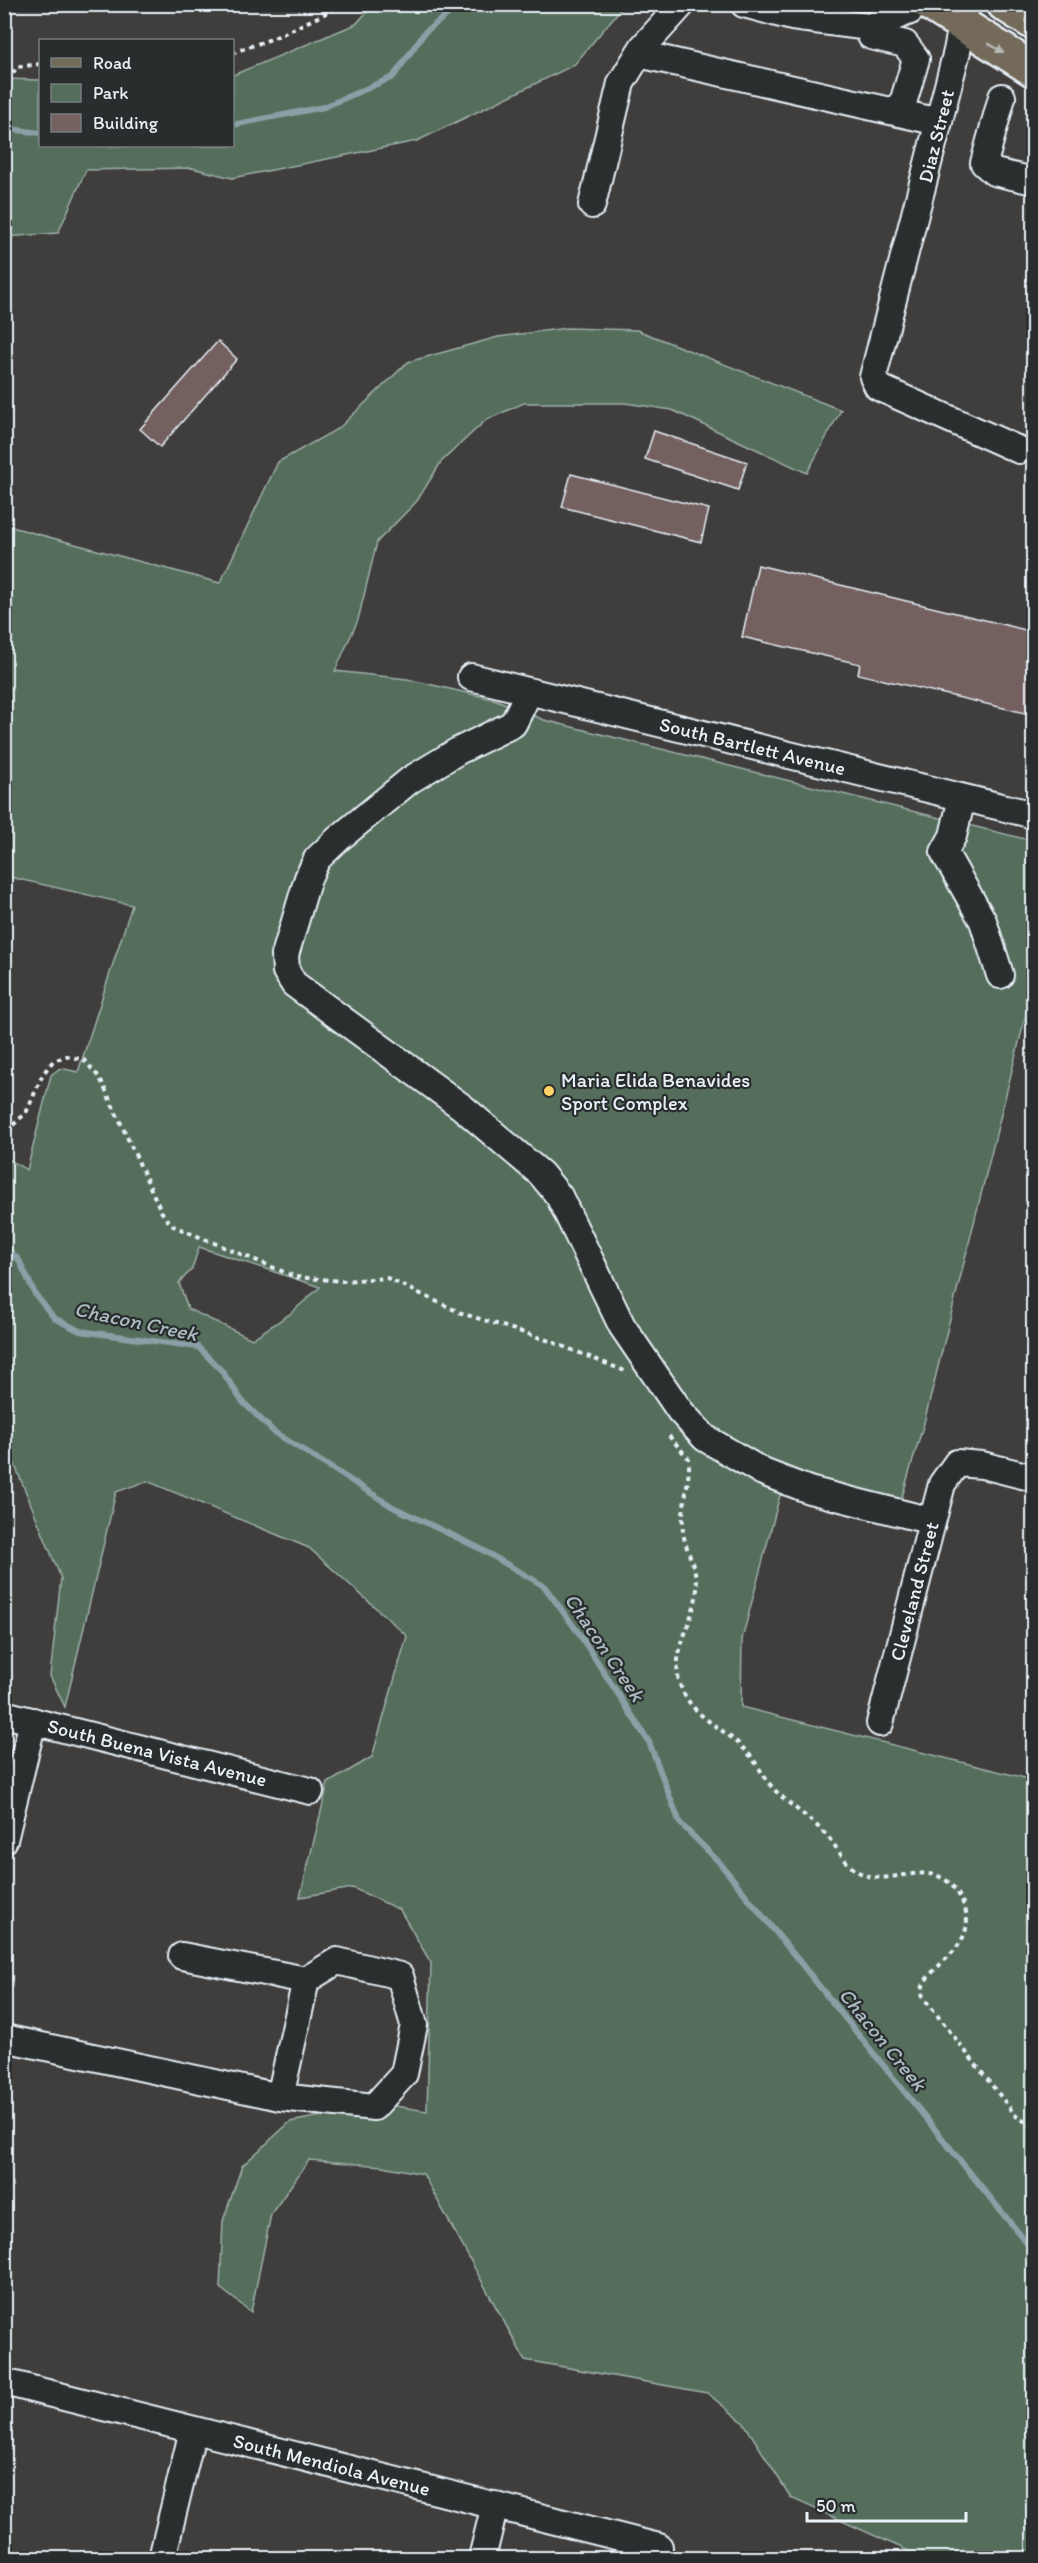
<svg xmlns="http://www.w3.org/2000/svg" width="1038" height="2563" font-family="Itim,sans-serif">
	<rect width="100%" height="100%" fill="#403d3d"/>
	<filter id="ink" filterUnits="userSpaceOnUse"><feTurbulence type="fractalNoise" baseFrequency=".0167" numOctaves="2"/><feDisplacementMap in="SourceGraphic" scale="12" xChannelSelector="R" yChannelSelector="G"/><feConvolveMatrix kernelMatrix="1 2 1 2 8 2 1 2 1" color-interpolation-filters="sRGB"/></filter>
	<g filter="url(#ink)">
		<!-- green -->
		<g fill="#556e5b" stroke="#9eb0aa" stroke-width="1.5" fill-rule="evenodd">
			<path d="M374 4 624 5 574 65 417 141 232 178 192 168 86 170 58 233 5 237V79L40 80V146H232L233 75 356 24Z"/>
			<path d="M567 328 637 330 841 410 807 473 672 410 625 403H524L486 420 441 462 417 501 377 542 358 620 335 671 407 679 497 700 544 720 1033 841V986L924 1423 895 1520 780 1495 742 1639 741 1707 1033 1780V2558H924L791 2498 744 2423 707 2393 525 2360 423 2174 383 2166 309 2160 271 2214 251 2312 220 2288 223 2221 242 2166 290 2122 382 2104 427 2111 431 1963 400 1910 353 1888 300 1897 328 1783 372 1757 407 1636 309 1548 147 1481 116 1492 65 1707 50 1676 61 1578 5 1441V1157L27 1170 51 1075 60 1068 78 1072 132 905 5 876 4 525 220 583 278 462 339 428 408 362 498 337ZM199 1247 320 1287 290 1314 252 1339 188 1309 179 1283 192 1269Z"/>
		</g>
		<g fill="none" stroke-linecap="round" stroke-linejoin="round">
			<!-- stream -->
			<g stroke="#8a9fa6" stroke-width="6">
				<path d="M232 125 324 107 393 77 425 32 461 4"/>
				<path d="M4 128 40 133"/>
				<path d="M4 1246 19 1260 35 1294 54 1318 80 1331 198 1347 222 1371 242 1401 274 1432 393 1507 479 1548 544 1586 578 1632 649 1742 680 1823 719 1862 1034 2252"/>
			</g>
		</g>
		<!-- building -->
		<g fill="#746160" stroke="#e8f1f8" stroke-width="1.5">
			<path d="M218 341 237 359 160 447 140 429Z"/>
			<path d="M654 431 747 462 738 490 645 459Z"/>
			<path d="M571 474 709 509 701 542 562 507Z"/>
			<path d="M758 565 1034 632V715L858 674 860 664 742 637Z"/>
		</g>
		<g fill="none" stroke-linecap="round" stroke-linejoin="round">
			<!-- minor casing -->
			<g stroke="#e8f1f8" stroke-width="30">
				<g id="minor">
					<path d="M744 4 792 17 869 27 910 11 914 4"/>
					<path d="M966 4 957 51 873 377 878 387 1019 450"/>
					<path d="M869 27 871 36 905 44 916 59 900 113"/>
					<path d="M639 54 939 122"/>
					<path d="M1002 97 984 163 994 172 1034 181"/>
					<path d="M592 205 621 83 643 47 682 4"/>
					<path id="s1" d="M471 677 1034 815"/>
					<path d="M529 692 513 724 458 751 410 780 338 839 317 859 308 878 285 955 286 971 294 984 462 1107 541 1174 559 1196 622 1326 680 1411 705 1438 763 1472 809 1490 932 1521"/>
					<path d="M962 798 953 836 944 852 983 921 1000 975"/>
					<path id="s2" d="M4 1714 310 1791"/>
					<path id="s3" d="M880 1723 942 1484 957 1463 982 1465 1034 1478"/>
					<path d="M4 1840 33 1721"/>
					<path d="M182 1956 306 1980"/>
					<path d="M4 2038 280 2097 374 2107 404 2074 414 2025 400 1976 337 1961 306 1980 280 2097"/>
					<path id="s4" d="M4 2382 659 2547"/>
					<path d="M162 2558 193 2430"/>
					<path d="M482 2558 495 2505"/>
				</g>
			</g>
			<!-- major casing -->
			<g stroke="#e8f1f8" stroke-width="38">
				<g id="major">
					<path d="M930 4 1034 70"/>
					<path d="M1004 4 1034 23"/>
				</g>
			</g>
			<!-- path -->
			<g stroke="#e8f1f8" stroke-width="4" stroke-dasharray="4.5 4.5" stroke-linecap="butt">
				<path d="M232 53 274 38 345 4"/>
				<path d="M4 117 9 79 17 67 40 64"/>
				<path d="M4 1125H13L26 1113 43 1074 53 1061 67 1056 84 1060 100 1078 161 1211 171 1225 296 1277 342 1281 387 1278 461 1313 547 1340 625 1371"/>
				<path d="M669 1436 689 1459C690 1483 681 1506 683 1531 685 1550 698 1570 697 1588 696 1618 671 1651 679 1681 689 1718 724 1726 747 1752 759 1765 766 1783 780 1795 796 1810 813 1820 828 1837 840 1851 846 1868 865 1875 894 1887 939 1851 962 1901 986 1952 913 1968 923 1997L1016 2116 1034 2127"/>
			</g>
			<!-- minor -->
			<use href="#minor" stroke="#2a2d2e" stroke-width="26"/>
			<!-- major -->
			<use href="#major" stroke="#736b5a" stroke-width="33"/>
		</g>
		<!-- one-way arrows -->
		<defs><path id="oneway-solid" d="M-6-.8H1V-3.2L6.5 0L1 3.2V.8H-6Z" transform="scale(1.5)"/></defs>
		<use fill="#b9bbb9" href="#oneway-solid" transform="translate(996 48) rotate(31)"/>
	</g>
	<!-- markers -->
	<circle fill="#ffd166" stroke="#2a2d2e" stroke-width="2" cx="549" cy="1091" r="6"/>
	<g text-anchor="middle" dominant-baseline="central" stroke-width="4.5" stroke-linejoin="round" paint-order="stroke">
		<!-- street labels -->
		<g font-size="20" fill="#e8f1f8" stroke="#2a2d2e">
			<text transform="translate(936 136) rotate(-76)">Diaz Street</text>
			<text stroke="none"><textPath href="#s1" startOffset="290">South Bartlett Avenue</textPath></text>
			<text stroke="none"><textPath href="#s3" startOffset="136">Cleveland Street</textPath></text>
			<text stroke="none"><textPath href="#s2" startOffset="158">South Buena Vista Avenue</textPath></text>
			<text stroke="none"><textPath href="#s4" startOffset="338">South Mendiola Avenue</textPath></text>
		</g>
		<!-- poi labels -->
		<g font-size="20" fill="#e8f1f8" stroke="#2a2d2e" text-anchor="start">
			<text x="561" y="1080">Maria Elida Benavides<tspan x="561" dy="23">Sport Complex</tspan></text>
		</g>
		<!-- water labels -->
		<g font-size="21" font-style="italic" fill="#aabbc2" stroke="#2a2d2e">
			<text transform="translate(136 1321) rotate(12)">Chacon Creek</text>
			<text transform="translate(605 1647) rotate(56)">Chacon Creek</text>
			<text transform="translate(883 2039) rotate(51)">Chacon Creek</text>
		</g>
	</g>
	<!-- margin -->
	<rect width="1038" height="2563" fill="none" stroke="#2a2d2e" stroke-width="24"/>
	<rect x="12" y="12" width="1014" height="2539" fill="none" stroke="#e8f1f8" stroke-width="2" filter="url(#ink)"/>
	<!-- legend -->
	<rect x="39" y="39" width="195" height="108" fill="#2a2d2e" stroke="#767b7f" stroke-width="1.5"/>
	<rect x="51" y="58" width="30" height="9" fill="#736b5a" stroke="#767b7f" stroke-width="1.5"/>
	<text x="93" y="69" font-size="18" fill="#e8f1f8">Road</text>
	<rect x="51" y="84" width="30" height="18" fill="#556e5b" stroke="#767b7f" stroke-width="1.5"/>
	<text x="93" y="99" font-size="18" fill="#e8f1f8">Park</text>
	<rect x="51" y="114" width="30" height="18" fill="#746160" stroke="#767b7f" stroke-width="1.5"/>
	<text x="93" y="129" font-size="18" fill="#e8f1f8">Building</text>
	<!-- scale -->
	<path d="M807 2512v9h159v-9" fill="none" stroke="#e8f1f8" stroke-width="3"/>
	<text x="816" y="2512" font-size="18" fill="#e8f1f8" stroke="#2a2d2e" stroke-width="4.5" paint-order="stroke">50 m</text>
</svg>
